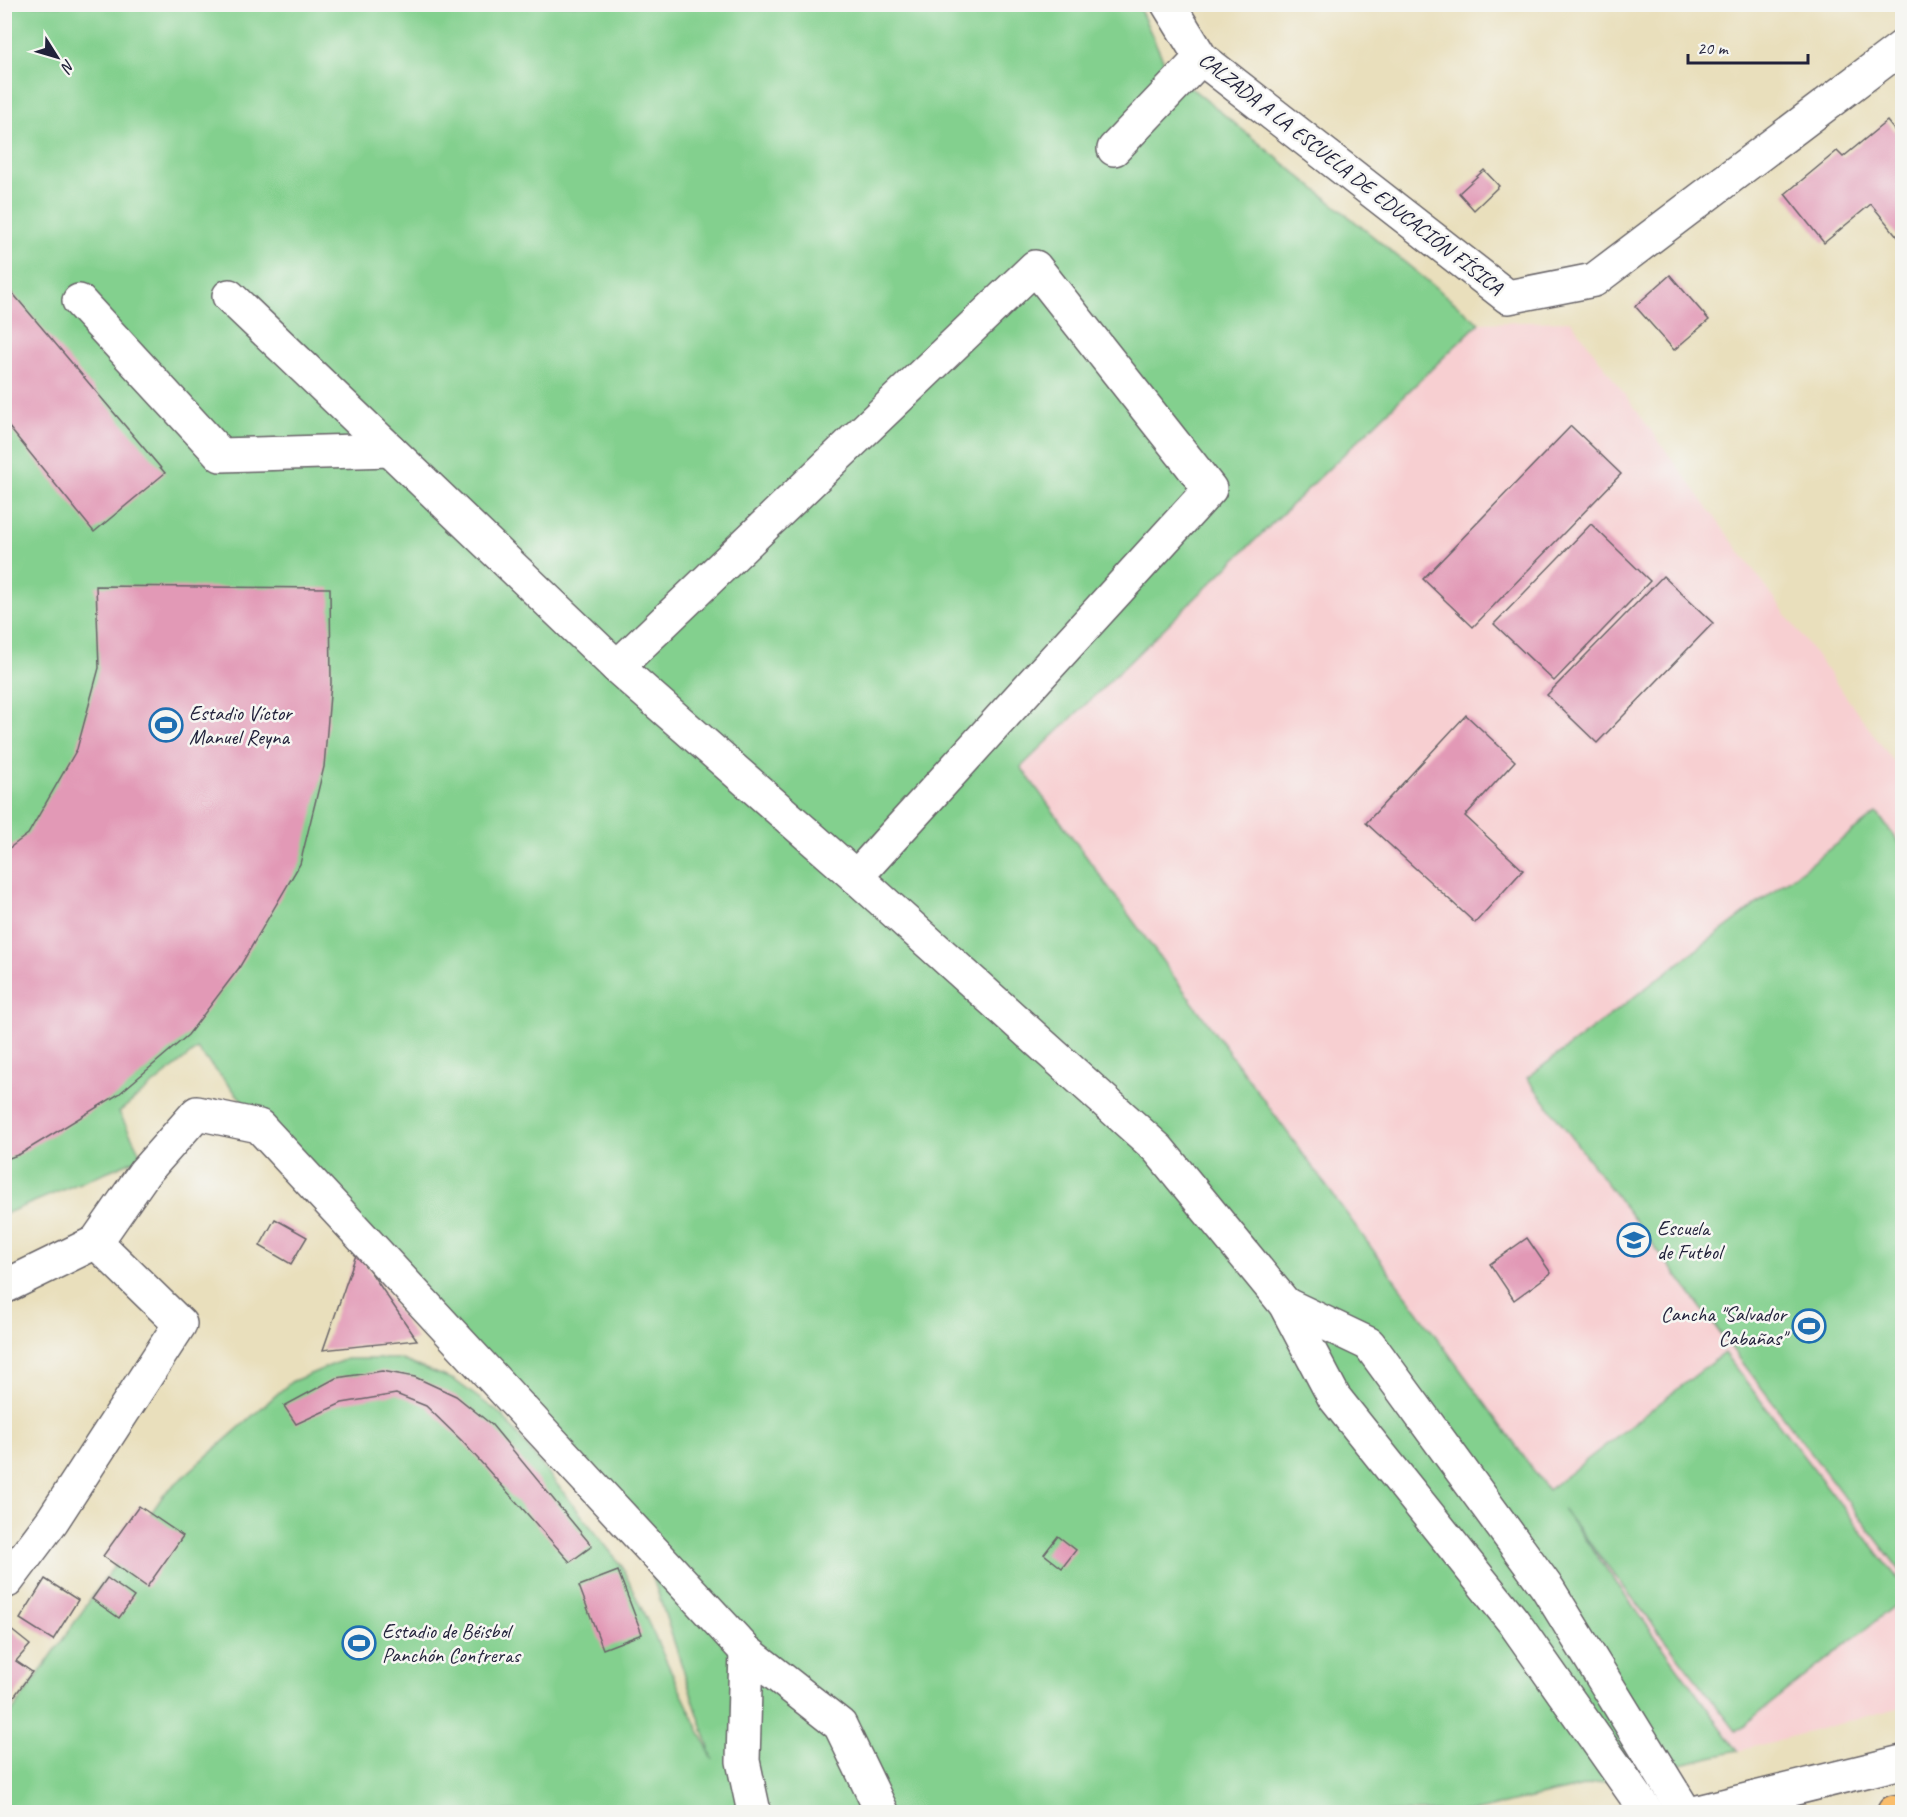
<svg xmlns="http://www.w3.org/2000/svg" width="1907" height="1817" font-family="Caveat,sans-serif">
	<rect width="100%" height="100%" fill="#f6f6f2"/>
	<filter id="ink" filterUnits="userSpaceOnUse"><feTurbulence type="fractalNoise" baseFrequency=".0167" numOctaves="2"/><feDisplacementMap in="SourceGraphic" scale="12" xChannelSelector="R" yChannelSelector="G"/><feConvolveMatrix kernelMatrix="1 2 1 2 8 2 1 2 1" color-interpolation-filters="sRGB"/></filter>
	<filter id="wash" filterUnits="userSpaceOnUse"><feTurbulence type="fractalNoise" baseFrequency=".008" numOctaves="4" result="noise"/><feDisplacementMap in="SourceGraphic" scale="24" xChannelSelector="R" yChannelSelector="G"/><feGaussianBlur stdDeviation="1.35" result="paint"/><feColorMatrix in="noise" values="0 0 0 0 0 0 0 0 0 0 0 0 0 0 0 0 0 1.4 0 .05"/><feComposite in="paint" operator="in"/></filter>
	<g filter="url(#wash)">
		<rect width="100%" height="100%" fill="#e9dfbc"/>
		<!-- built -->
		<path fill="#f7cfd1" d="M1571 321 1902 773V1707L1738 1751 1021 767 1479 323Z"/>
		<!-- green -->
		<g fill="#83d08e" stroke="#527964" stroke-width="1.5">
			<path d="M4 5H1138L1167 68 1479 323 1021 767 1548 1490 1724 1353 1902 1584V1600L1736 1731 1563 1509 1738 1751 1469 1812H5V1722L165 1493 291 1382 346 1359H399L454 1380 502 1415 621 1565 713 1760 647 1560 197 1049 119 1112 142 1157 5 1214Z"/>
			<path d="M1877 813 1902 847V1573L1527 1078Z"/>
		</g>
		<g id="blocks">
			<!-- building -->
			<g fill="#e299b6">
				<path d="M1887 121 1902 140V242L1871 204 1824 243 1785 194 1837 151 1843 157Z"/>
				<path d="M1484 170 1499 186 1474 210 1459 193Z"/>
				<path d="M1670 275 1709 320 1674 350 1635 306Z"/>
				<path d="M4 283 165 473 94 532 4 421Z"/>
				<path d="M1571 426 1621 474 1473 627 1423 579Z"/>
				<path d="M1591 524 1650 581 1554 681 1494 624Z"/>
				<path d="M1663 576 1713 623 1597 743 1547 695Z"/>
				<path d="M96 586 330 588 331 683 324 767 300 864 239 968 188 1035 119 1094 20 1154 4 1160V852L28 834 77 749 99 668Z"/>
				<path d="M1466 715 1515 761 1465 816 1523 870 1475 923 1366 823Z"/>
				<path d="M275 1219 307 1237 291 1264 260 1246Z"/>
				<path d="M1527 1238 1551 1273 1514 1300 1490 1264Z"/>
				<path d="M357 1252 417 1340 323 1350Z"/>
				<path d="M382 1371 415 1377 456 1396 492 1425 592 1546 570 1562 462 1441 426 1406 396 1394 342 1403 296 1424 284 1406 336 1378Z"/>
				<path d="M139 1506 183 1536 147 1587 103 1556Z"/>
				<path d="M1058 1536 1076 1550 1062 1568 1044 1554Z"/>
				<path d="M618 1571 642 1634 603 1649 579 1586Z"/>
				<path d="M107 1578 134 1597 119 1618 92 1599Z"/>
				<path d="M45 1579 78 1600 53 1640 20 1619Z"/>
				<path d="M5 1625 30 1645 16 1661 32 1672 5 1709Z"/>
			</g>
		</g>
	</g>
	<g filter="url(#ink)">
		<use href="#blocks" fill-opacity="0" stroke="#686468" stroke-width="1.5"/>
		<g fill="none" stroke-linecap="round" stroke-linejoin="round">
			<!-- minor casing -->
			<g stroke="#686468" stroke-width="36">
				<g id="minor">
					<path d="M1168 4 1201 58 1508 297 1594 280 1902 47"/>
					<path d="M1114 149 1201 58"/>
					<path d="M229 296 617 667 1035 267 1210 489 856 877 1158 1149 1285 1304 1334 1397 1513 1621 1647 1812"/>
					<path d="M79 301 221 455 390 450"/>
					<path d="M617 667 856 877"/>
					<path d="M4 1287 96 1242 144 1173 197 1113 259 1126 746 1651 840 1725 882 1812"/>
					<path d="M1285 1304 1369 1344 1548 1589 1685 1812"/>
					<path d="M4 1580 7 1581 52 1521 180 1324 96 1242"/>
					<path d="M746 1651 743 1761 754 1812"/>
					<path d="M1698 1812 1902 1762"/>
				</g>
			</g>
			<!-- highway casing -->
			<g stroke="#686468" stroke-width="36">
				<path id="highway" d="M1894 1812 1902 1811"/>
			</g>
			<!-- minor -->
			<use href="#minor" stroke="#fff" stroke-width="33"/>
			<!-- highway -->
			<use href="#highway" stroke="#fabe6d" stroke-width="33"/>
		</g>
	</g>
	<!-- icons -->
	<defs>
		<g id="stadium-ring" transform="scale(1.725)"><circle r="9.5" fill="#f6f6f2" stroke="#1f6fb2" stroke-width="1.5"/><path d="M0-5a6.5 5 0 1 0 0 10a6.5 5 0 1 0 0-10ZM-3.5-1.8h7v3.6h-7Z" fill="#1f6fb2"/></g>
		<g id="school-ring" transform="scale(1.725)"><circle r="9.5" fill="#f6f6f2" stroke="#1f6fb2" stroke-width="1.5"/><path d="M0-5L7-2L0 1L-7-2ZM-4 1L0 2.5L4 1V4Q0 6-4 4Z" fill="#1f6fb2"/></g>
	</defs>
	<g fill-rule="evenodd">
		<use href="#stadium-ring" x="166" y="725"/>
		<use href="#school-ring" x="1634" y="1240"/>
		<use href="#stadium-ring" x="1809" y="1326"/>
		<use href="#stadium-ring" x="359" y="1643"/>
	</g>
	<g text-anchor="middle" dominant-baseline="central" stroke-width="5" stroke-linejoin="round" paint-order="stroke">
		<!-- street labels -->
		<g font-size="21" fill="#22223b" stroke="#f6f6f2">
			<text transform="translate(1351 173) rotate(38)">CALZADA A LA ESCUELA DE EDUCACIÓN FÍSICA</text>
		</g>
		<!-- poi labels -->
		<g font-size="21" fill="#22223b" stroke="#f6f6f2" text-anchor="start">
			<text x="189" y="713">Estadio Víctor<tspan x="189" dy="24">Manuel Reyna</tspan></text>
			<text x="1657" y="1228">Escuela<tspan x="1657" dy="24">de Futbol</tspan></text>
			<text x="1786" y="1314" text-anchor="end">Cancha "Salvador<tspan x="1786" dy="24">Cabañas"</tspan></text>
			<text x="382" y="1631">Estadio de Béisbol<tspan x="382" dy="24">Panchón Contreras</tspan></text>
		</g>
	</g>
	<!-- margin -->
	<rect width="1907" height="1817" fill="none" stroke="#f6f6f2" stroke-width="24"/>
	<!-- north arrow -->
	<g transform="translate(57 57) rotate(127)" stroke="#f6f6f2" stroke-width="4.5" paint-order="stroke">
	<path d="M0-4.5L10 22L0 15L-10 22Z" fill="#22223b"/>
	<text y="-9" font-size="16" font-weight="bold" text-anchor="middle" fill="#22223b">N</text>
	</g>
	<!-- scale -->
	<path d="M1688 54v9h120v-9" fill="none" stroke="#22223b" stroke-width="3"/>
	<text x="1697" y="54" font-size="18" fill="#22223b" stroke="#f6f6f2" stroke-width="4.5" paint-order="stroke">20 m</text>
</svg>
